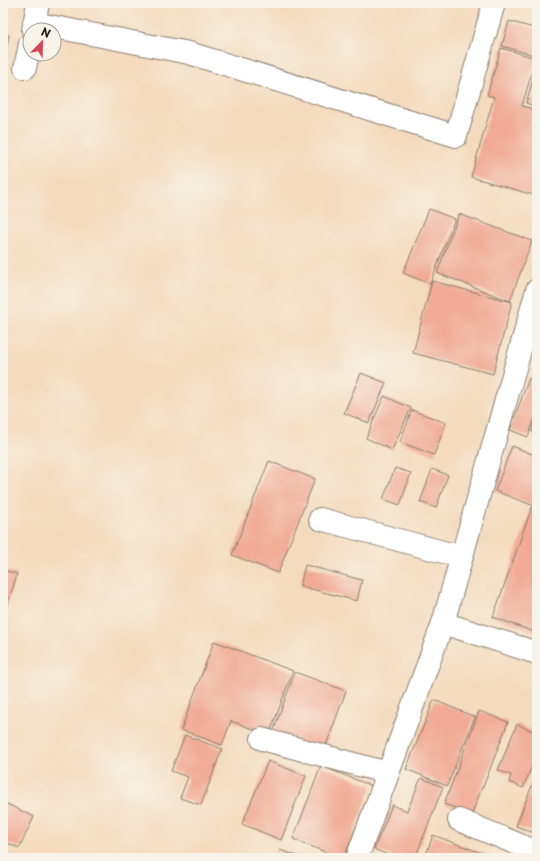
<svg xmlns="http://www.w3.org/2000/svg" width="540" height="861" font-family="'Playpen Sans',sans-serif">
	<rect width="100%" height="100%" fill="#f7f3e8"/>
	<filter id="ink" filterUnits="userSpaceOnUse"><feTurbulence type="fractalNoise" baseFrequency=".025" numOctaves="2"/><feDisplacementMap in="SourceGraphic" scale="8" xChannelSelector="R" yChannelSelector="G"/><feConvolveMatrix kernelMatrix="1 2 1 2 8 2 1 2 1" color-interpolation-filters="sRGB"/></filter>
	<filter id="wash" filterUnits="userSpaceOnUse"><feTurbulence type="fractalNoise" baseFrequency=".012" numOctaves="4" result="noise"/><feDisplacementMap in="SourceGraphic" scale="16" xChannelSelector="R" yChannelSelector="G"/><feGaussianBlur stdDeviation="0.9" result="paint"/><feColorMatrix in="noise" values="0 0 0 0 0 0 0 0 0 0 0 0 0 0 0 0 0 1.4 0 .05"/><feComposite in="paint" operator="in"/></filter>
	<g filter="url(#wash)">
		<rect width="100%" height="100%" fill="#f4dbbe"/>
		<g id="blocks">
			<!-- building -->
			<g fill="#f1ab94">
				<path d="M3 3H9L3 21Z"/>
				<path d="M509 21 537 29V56L502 46Z"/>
				<path d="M3 34 9 35 4 63H3Z"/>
				<path d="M501 48 536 58 522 106 537 110V196L471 177 494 97 487 95Z"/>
				<path d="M537 67V107L526 103Z"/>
				<path d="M429 209 455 219 430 284 403 273Z"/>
				<path d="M459 214 532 241 510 301 437 273Z"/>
				<path d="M432 281 512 302 493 374 413 353Z"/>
				<path d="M361 373 386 383 369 423 344 413Z"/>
				<path d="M529 378 537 381V413L528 437 510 430Z"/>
				<path d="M384 396 411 408 392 450 366 438Z"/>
				<path d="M412 410 446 423 434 455 400 442Z"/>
				<path d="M537 419V434L532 432Z"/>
				<path d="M512 446 537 456V507L495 491Z"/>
				<path d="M269 461 315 479 278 573 232 555Z"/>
				<path d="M395 468 411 473 400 505 383 499Z"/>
				<path d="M432 469 448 475 436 508 420 502Z"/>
				<path d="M532 507 537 509V633L493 617Z"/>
				<path d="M305 565 362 580 357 601 300 586Z"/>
				<path d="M3 570 17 574 3 618Z"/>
				<path d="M214 641 293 671 269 735 231 721 222 745 181 730Z"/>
				<path d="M295 672 346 691 324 751 273 732Z"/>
				<path d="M434 700 475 717 447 786 406 769Z"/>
				<path d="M479 711 508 722 483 787H482L472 814 444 804Z"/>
				<path d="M517 724 537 733V754L523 788 509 782 511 775 498 770Z"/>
				<path d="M185 735 222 749 201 805 180 798 188 777 171 771Z"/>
				<path d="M268 761 306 776 281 840 242 824Z"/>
				<path d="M321 766 372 786 344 858H340L293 839Z"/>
				<path d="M537 773V834L516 826Z"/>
				<path d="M421 778 443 787 415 858H395L374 849 392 805 407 811Z"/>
				<path d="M3 802 34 817 19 848 3 841Z"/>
				<path d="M433 835 495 858H425Z"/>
				<path d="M280 850 303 858H277Z"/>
			</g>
		</g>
	</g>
	<g filter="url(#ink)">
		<use href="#blocks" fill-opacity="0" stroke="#887c6d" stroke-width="1"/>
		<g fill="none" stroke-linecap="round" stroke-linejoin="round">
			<!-- minor casing -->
			<g stroke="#887c6d" stroke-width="24">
				<g id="minor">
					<path d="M34 23 189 53 456 136 494 3"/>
					<path d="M33 30 38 3"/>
					<path d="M25 68 30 44"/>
					<path d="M320 519 462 557"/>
					<path d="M443 623 537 290"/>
					<path d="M262 739 388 773"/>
					<path d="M459 820 537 852"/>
					<path d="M357 858 443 623 537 653"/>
				</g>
			</g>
			<!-- minor -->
			<use href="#minor" stroke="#fff" stroke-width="22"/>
		</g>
	</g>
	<!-- margin -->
	<rect width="540" height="861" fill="none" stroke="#f7f3e8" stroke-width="16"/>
	<!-- north arrow -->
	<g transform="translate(42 42) rotate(23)"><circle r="19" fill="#f7f3e8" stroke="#9f9d96"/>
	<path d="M0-3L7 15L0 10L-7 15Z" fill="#d1495b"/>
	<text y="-6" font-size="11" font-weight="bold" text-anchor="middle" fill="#1c1c1c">N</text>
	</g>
</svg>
